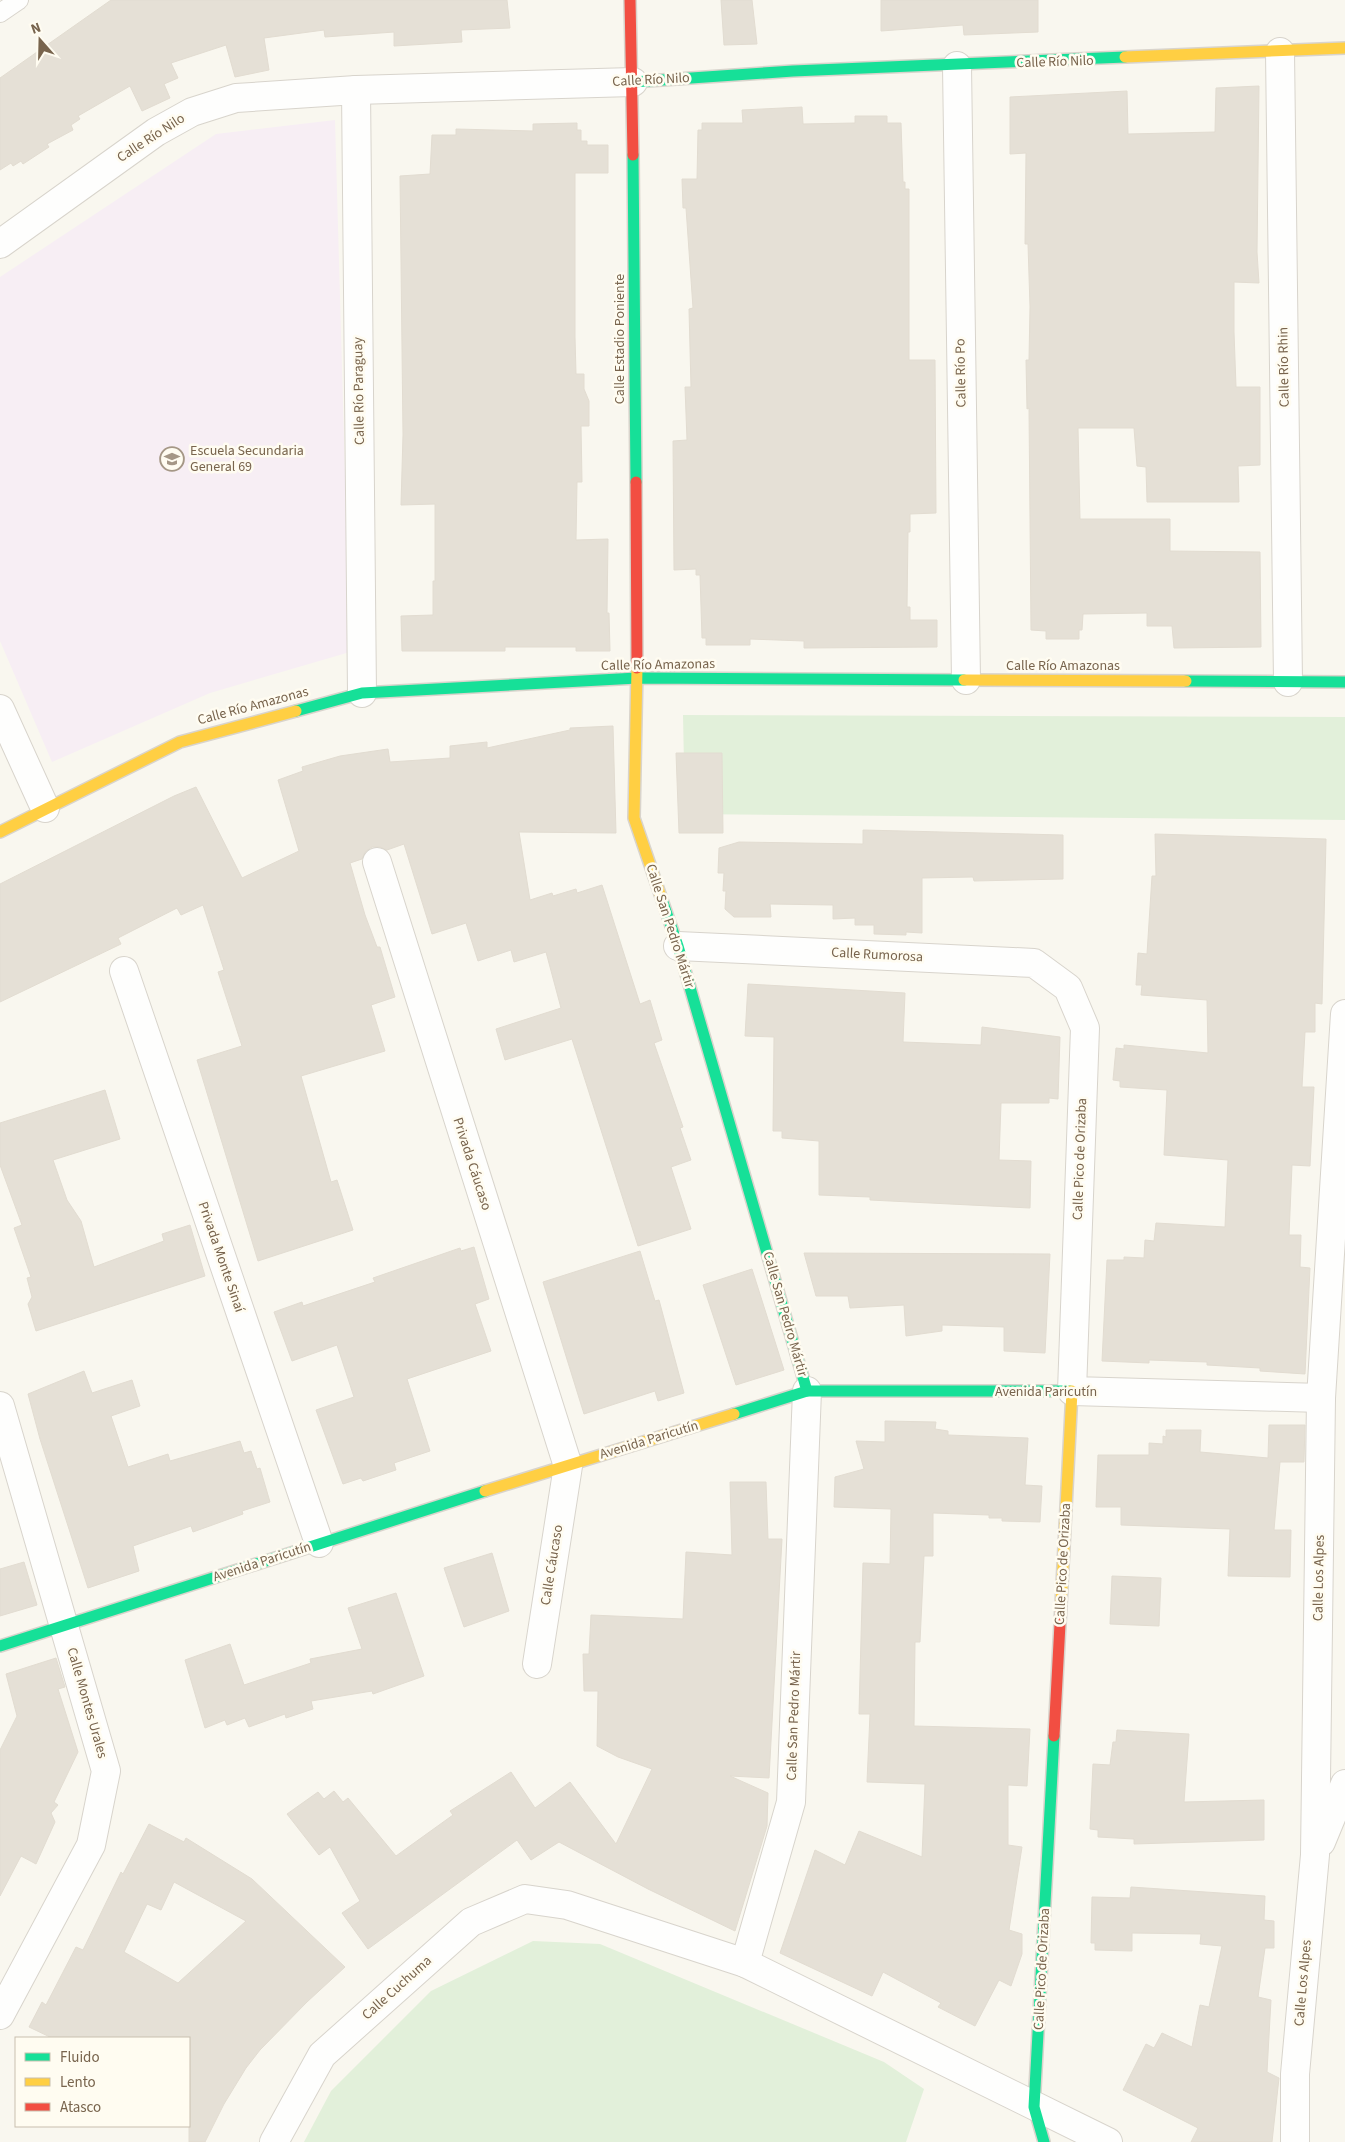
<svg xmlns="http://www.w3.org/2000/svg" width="1345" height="2142" font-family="'Source Sans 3',sans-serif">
	<rect width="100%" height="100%" fill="#f9f7ef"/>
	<!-- education -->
	<path fill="#f7eef4" d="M335 120 350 652 210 693 52 762 0 641V277L216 134Z"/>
	<!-- green -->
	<g fill="#e2f0da">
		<path d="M683 715 1345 717V820L685 814Z"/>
		<path d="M533 1941 600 1944 884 2062 924 2089 906 2142H304L331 2091 431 1991Z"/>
	</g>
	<!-- building -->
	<g fill="#e5e0d6" stroke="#e2dcd1" fill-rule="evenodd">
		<path d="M111 0H507L510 28 461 30 462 42 394 46V32L325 37 324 30 264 38 269 70 235 77 226 45 171 63 178 78 164 84 170 98 142 111 130 86 78 116 80 119 71 125 73 130 47 144 49 147 23 164 21 161 13 166 11 163 0 170V78Z"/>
		<path d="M721 0H752L757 44 724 45Z"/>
		<path d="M881 0H1038V32L964 35 963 25 881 31Z"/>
		<path d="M1259 86 1257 252 1259 283 1234 282V332L1236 387H1260V465L1238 466 1239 502H1147L1146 467 1137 466 1134 428H1078L1080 519H1170V551L1260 552 1261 647 1174 648 1172 626H1147V613L1083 614 1082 630H1079V639H1046V631L1031 630 1029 408 1027 409 1026 360H1029L1030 307 1028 244H1025L1026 153 1010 154V97L1127 91 1128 134 1215 132 1216 88Z"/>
		<path d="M802 107 803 124 855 123V116H887V123H901L903 182H905V189H909V360H935L936 513 910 514V532H908L907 607H910V620H937V647L804 648V641L750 639V645H706V638H702L700 575H696V569L674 570 673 441 687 440 685 387H691L689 309 693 308 686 208H683L682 179H697L698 130H702V123H743L742 110Z"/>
		<path d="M577 123V130H581V141H587V145H608V173H575V337L576 374H584V389L589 401V426H581L582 482H577L576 540 608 539 607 613H609L610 651H576V647H505V651H402L401 616 433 615V581H435V504L401 505 403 435 400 176 430 174 432 135H456V129L533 131V124Z"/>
		<path d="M613 726 616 833 519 832 530 900 552 893 553 896 576 889 577 893 602 885 640 1004 650 1000 662 1040 654 1043 683 1127 680 1128 691 1160 671 1167 691 1229 638 1246 572 1039 505 1060 496 1029 561 1008 546 952 514 962 511 950 478 961 466 923 432 934 404 844 387 850 380 847H372L365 852 362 859 350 863 365 915 377 947H380L395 997 371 1005 385 1051 301 1076 331 1182 337 1180 353 1230 258 1261 197 1060 242 1046 218 972 224 970 203 905 181 915 177 908 118 938 121 944 0 1002V884L174 796 196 787 242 878 299 851 278 780 303 771 302 767 340 756 388 749 390 762 450 758V746L487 742V748L570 730V728Z"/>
		<path d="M676 753H722L723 833H679Z"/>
		<path d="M863 830 1063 835V879L974 881 973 877 922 878V933L906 932V935L874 934V925H855V918L833 919V905L770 904 771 917H734L725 909 726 891H723L724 873H718L719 848 739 842 863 844Z"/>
		<path d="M1155 834 1326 839 1322 1004 1315 1003V1032H1305L1302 1087H1314L1310 1166 1292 1165 1289 1235H1301L1300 1267 1310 1268 1305 1374 1260 1371V1368L1207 1365V1362L1149 1360V1363L1102 1361 1107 1260H1124V1257L1144 1258 1145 1240 1154 1241 1156 1223 1225 1227 1228 1160 1164 1155 1167 1090 1120 1087V1081L1113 1080 1116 1048 1124 1049V1045L1208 1053 1207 1000 1141 995 1142 985H1136L1138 953 1147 954 1152 876H1156Z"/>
		<path d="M748 984 905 993 903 1042 981 1045 982 1027 1060 1037 1058 1099 1049 1098V1103H1001L999 1160 1031 1161 1030 1208 870 1200V1197L819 1195V1141L782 1138V1131H773L774 1037 745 1036Z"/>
		<path d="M105 1090 120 1139 53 1160 67 1200 81 1221 94 1267 164 1241 162 1234 190 1225 205 1276 36 1331 28 1304 32 1297 27 1278 31 1277 14 1228 22 1225 0 1165V1123Z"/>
		<path d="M474 1247 489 1299 475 1304 491 1351 407 1379 430 1451 394 1463 396 1470 363 1481 361 1478 343 1484 316 1410 354 1397 337 1345 292 1361 274 1312 302 1302 303 1306 375 1282 373 1278 460 1248 461 1251Z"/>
		<path d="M640 1251 655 1301 659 1300 684 1393 658 1401 655 1391 584 1414 543 1282Z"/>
		<path d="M804 1253 1050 1254 1045 1353 1004 1351V1327L942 1325V1331L906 1336 904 1305 850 1308 848 1296H816Z"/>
		<path d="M752 1269 784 1370 736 1385 703 1285Z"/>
		<path d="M84 1371 92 1393 132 1380 140 1406 111 1416 128 1467 168 1454 170 1461 240 1441 244 1453 251 1451 257 1469 260 1468 270 1502 242 1511 243 1514 193 1532 191 1526 133 1546 139 1571 88 1588 40 1439 28 1394Z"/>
		<path d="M885 1421 936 1422 935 1429 948 1431V1435L1028 1438 1025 1485 1042 1486 1040 1522 1002 1521V1518H989V1515L933 1513V1556H924L920 1642H915L914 1726 1030 1729 1027 1786 1008 1785V1845L1022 1847 1009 1930 1022 1934V1954L1011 1986 999 1980 975 2026 938 2007 941 2003 883 1972 872 1996 780 1953 815 1850 845 1865 859 1831 922 1857 925 1784 867 1782 870 1714H859L863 1563 890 1564 891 1509 834 1507 835 1477 864 1469 856 1441 885 1442Z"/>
		<path d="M1269 1425H1305L1304 1462H1280L1274 1530H1291L1290 1577 1228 1576 1230 1529 1121 1525V1507H1096L1098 1455H1149V1443L1163 1444V1436L1166 1437V1430H1201L1200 1452 1268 1458Z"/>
		<path d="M730 1482H766L768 1539H782L769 1778 730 1776 768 1793 767 1826 735 1931 648 1889 559 1842 531 1860 517 1840 368 1949 342 1913 360 1901 330 1847 319 1855 287 1814 318 1792 324 1799 334 1791 343 1802 348 1798 396 1856 453 1815 450 1811 511 1772 535 1808 570 1782 616 1844 652 1769 618 1757 597 1746 598 1691H584L583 1654H589L591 1615 683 1619 686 1552 732 1555Z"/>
		<path d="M492 1553 509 1611 464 1627 444 1568Z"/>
		<path d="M24 1562 37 1605 0 1616V1569Z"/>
		<path d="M1112 1576 1161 1578 1159 1626 1110 1624Z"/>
		<path d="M396 1593 424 1676 373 1694 372 1691 311 1701 313 1709 286 1718 285 1714 249 1727 245 1718 227 1725 225 1720 205 1728 185 1660 230 1644 244 1685 311 1663 310 1659 362 1649 348 1608Z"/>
		<path d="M56 1658 65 1687 58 1689 78 1752 54 1802 58 1805 51 1813 55 1822 36 1864 21 1856 0 1896V1750L17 1716 6 1674Z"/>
		<path d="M1117 1730 1189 1734 1184 1802 1264 1800V1840L1134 1844V1839L1098 1837V1830L1090 1829 1093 1764 1110 1765 1113 1742H1116Z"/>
		<path d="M149 1824 184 1842 186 1838 252 1879 345 1967 307 2002 260 2050 246 2068 224 2104 205 2142H189V2038H52L29 2027 42 2002 46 2005 76 1947 83 1950 121 1872 123 1874ZM174 1882 246 1921 178 1983 124 1952 147 1904 161 1910Z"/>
		<path d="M1131 1887 1265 1896 1264 1920 1274 1921V1948H1265L1258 1997 1271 2000 1267 2072 1279 2078 1272 2142H1191L1198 2128 1123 2090 1146 2044 1154 2048 1162 2033 1192 2047 1200 2005 1209 2007 1222 1946 1200 1944 1201 1934 1132 1933V1951L1095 1950V1943H1091L1092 1897 1130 1898Z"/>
	</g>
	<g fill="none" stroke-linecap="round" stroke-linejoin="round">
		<!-- lane casing -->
		<g stroke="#d8d4cc" stroke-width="20">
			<path id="lane" d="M0 13 19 0"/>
		</g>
		<!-- street casing -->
		<g stroke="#d8d4cc" stroke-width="30">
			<g id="street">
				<path d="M1280 52 1288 682"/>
				<path d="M957 66 966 680"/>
				<path d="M356 90 362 693"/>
				<path d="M0 244 156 132 192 112 236 98 356 90 633 82"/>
				<path d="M0 709 45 808"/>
				<path d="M377 862 568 1466 537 1664"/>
				<path d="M678 946 1034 963 1068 988 1085 1028 1072 1391 1321 1398"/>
				<path d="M124 971 319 1543"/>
				<path d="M0 1406 106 1771 91 1845 0 2015"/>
				<path d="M1321 1842 1345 1784"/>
				<path d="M745 1963 791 1802 807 1391"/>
				<path d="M274 2142 322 2055 471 1922 525 1899 567 1905 745 1963 1108 2142"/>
				<path d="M1295 2142V2074L1315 1855 1321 1398 1345 1014"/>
			</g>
		</g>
		<!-- fast casing -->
		<g stroke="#d9d4cc" stroke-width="14">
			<g id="fast">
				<path d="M633 82 793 71 1125 57"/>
				<path d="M633 155 636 482"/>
				<path d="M1186 681 1345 682"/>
				<path d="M296 711 362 693 637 678 964 680"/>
				<path d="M661 897 678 946 807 1391"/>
				<path d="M734 1414 807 1391H1070"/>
				<path d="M0 1646 485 1491"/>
				<path d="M1044 2142 1034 2107 1054 1736"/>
			</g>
		</g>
		<!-- slow casing -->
		<g stroke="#d9d4cc" stroke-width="14">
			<g id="slow">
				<path d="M1125 57 1345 48"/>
				<path d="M637 668 634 818 661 897"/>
				<path d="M964 680 1186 681"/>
				<path d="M0 832 180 742 296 711"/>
				<path d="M485 1491 734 1414"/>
				<path d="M1061 1605 1072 1391H1070"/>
			</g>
		</g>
		<!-- jam casing -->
		<g stroke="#d9d4cc" stroke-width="14">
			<g id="jam">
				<path d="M630 0 633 155"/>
				<path d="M636 482 637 668"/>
				<path d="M1054 1736 1061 1605"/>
			</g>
		</g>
		<!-- lane -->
		<use href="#lane" stroke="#fefefd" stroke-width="18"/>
		<!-- street -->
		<use href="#street" stroke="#fefefd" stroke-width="28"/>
		<!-- fast -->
		<use href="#fast" stroke="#16e098" stroke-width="11"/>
		<!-- slow -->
		<use href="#slow" stroke="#ffcf43" stroke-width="11"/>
		<!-- jam -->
		<use href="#jam" stroke="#f24e42" stroke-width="11"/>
	</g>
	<!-- icons -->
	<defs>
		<g id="school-ring" transform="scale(1.25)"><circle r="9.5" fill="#fffcf1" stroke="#a59786" stroke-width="1.5"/><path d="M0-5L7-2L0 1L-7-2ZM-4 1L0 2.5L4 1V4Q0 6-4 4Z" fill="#a59786"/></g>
	</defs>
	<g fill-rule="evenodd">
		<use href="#school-ring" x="172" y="459"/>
	</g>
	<g text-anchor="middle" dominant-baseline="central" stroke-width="5" stroke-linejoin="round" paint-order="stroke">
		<!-- street labels -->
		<g font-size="14" fill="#78644d" stroke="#fffcf1">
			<text transform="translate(1055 62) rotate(-2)">Calle Río Nilo</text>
			<text transform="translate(651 80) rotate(-3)">Calle Río Nilo</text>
			<text transform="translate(151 138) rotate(-33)">Calle Río Nilo</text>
			<text transform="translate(620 339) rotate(-90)">Calle Estadio Poniente</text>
			<text transform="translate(1284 367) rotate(-91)">Calle Río Rhin</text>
			<text transform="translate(961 373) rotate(-91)">Calle Río Po</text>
			<text transform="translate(359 391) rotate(-91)">Calle Río Paraguay</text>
			<text transform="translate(658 665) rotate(-1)">Calle Río Amazonas</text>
			<text x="1063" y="666">Calle Río Amazonas</text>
			<text transform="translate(253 706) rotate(-15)">Calle Río Amazonas</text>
			<text transform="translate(670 926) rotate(72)">Calle San Pedro Mártir</text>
			<text transform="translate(877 955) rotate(3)">Calle Rumorosa</text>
			<text transform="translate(1080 1159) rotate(-88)">Calle Pico de Orizaba</text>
			<text transform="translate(472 1164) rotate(72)">Privada Cáucaso</text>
			<text transform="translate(221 1257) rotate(71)">Privada Monte Sinaí</text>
			<text transform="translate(785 1314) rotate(74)">Calle San Pedro Mártir</text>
			<text x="1046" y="1392">Avenida Paricutín</text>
			<text transform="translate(649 1440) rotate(-17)">Avenida Paricutín</text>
			<text transform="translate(262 1562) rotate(-18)">Avenida Paricutín</text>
			<text transform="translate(1063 1564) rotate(-87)">Calle Pico de Orizaba</text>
			<text transform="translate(552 1565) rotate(-81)">Calle Cáucaso</text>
			<text transform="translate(1319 1578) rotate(-89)">Calle Los Alpes</text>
			<text transform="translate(87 1703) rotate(74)">Calle Montes Urales</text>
			<text transform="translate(794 1716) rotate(-88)">Calle San Pedro Mártir</text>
			<text transform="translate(1042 1969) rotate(-87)">Calle Pico de Orizaba</text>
			<text transform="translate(1303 1983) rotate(-85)">Calle Los Alpes</text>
			<text transform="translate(397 1988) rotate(-42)">Calle Cuchuma</text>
		</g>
		<!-- poi labels -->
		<g font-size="14" fill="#78644d" stroke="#fffcf1" text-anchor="start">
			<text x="190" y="451">Escuela Secundaria<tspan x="190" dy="16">General 69</tspan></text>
		</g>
	</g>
	<!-- legend -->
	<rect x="15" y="2037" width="175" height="90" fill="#fffcf1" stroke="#c9bfaf"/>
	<rect x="25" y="2053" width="25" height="8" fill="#16e098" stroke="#c9bfaf"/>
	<text x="60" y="2062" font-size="15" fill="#78644d">Fluido</text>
	<rect x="25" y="2078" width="25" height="8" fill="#ffcf43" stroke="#c9bfaf"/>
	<text x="60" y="2087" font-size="15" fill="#78644d">Lento</text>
	<rect x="25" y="2103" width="25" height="8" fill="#f24e42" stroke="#c9bfaf"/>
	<text x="60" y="2112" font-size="15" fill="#78644d">Atasco</text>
	<!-- north arrow -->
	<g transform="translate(40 40) rotate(340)" stroke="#fffcf1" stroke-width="4" paint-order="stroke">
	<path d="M0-4L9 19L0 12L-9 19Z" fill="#78644d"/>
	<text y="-8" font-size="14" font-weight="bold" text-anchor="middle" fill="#78644d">N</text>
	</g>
</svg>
